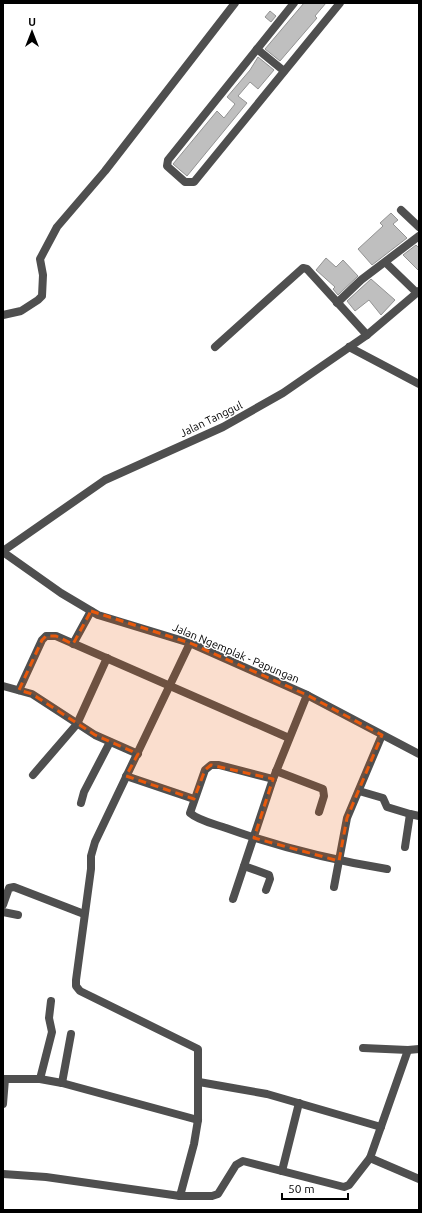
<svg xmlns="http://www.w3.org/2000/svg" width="422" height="1213" font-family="Ubuntu,sans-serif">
	<rect width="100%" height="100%" fill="#fff"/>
	<!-- building -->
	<g fill="#bfbfbf" stroke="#939393">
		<path d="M304 3H326L315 16 317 18 280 61 265 49Z"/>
		<path d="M270 11 276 16 271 22 265 17Z"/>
		<path d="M258 57 274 70 258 89 250 82 238 96 247 103 187 176 173 164 217 111 224 118 235 104 227 97 250 70Z"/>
		<path d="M391 213 398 220 393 224 407 238 372 265 358 249 383 226 380 223Z"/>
		<path d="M416 245 419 248V271L403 255Z"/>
		<path d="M326 258 336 267 343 260 358 276 338 295 333 289 335 287 316 270Z"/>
		<path d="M371 279 395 300 381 315 369 300 355 311 347 301Z"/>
	</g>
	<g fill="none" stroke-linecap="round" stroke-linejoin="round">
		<!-- minor -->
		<g stroke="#4f4f4f" stroke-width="8">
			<path d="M294 3 168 160 167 166 185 182H194L340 3"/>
			<path d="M257 49 284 71"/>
			<path d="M401 210 419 227"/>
			<path d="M386 263 417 293"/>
			<path d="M337 303 361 280 419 236"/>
			<path d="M3 315 21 311 38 300 42 296 43 275 40 259 57 227 105 171 235 3"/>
			<path d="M215 347 303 268 307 269 367 335"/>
			<path d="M349 347 419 384"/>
			<path d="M3 551 105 480 223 427 283 393 367 335 419 291"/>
			<path d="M3 552 61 593 98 615 190 643 307 695 419 754"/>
			<path d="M73 644 91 611"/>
			<path d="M3 686 32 694 95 735 138 754"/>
			<path d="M19 690 42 640 46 636H56L289 738"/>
			<path d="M276 771 323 789 324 796 319 812"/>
			<path d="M33 775 77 724 107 658"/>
			<path d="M126 776 194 799"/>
			<path d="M273 779 219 765H211L205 770 190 813C199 821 215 824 226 828 279 847 332 860 387 869"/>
			<path d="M359 791 383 798 387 807 410 814"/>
			<path d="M81 803 84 792 110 742"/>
			<path d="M405 847 410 814 419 816"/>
			<path d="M244 866 269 875 270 879 266 890"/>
			<path d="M334 887 347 818 382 735"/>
			<path d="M233 899 273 779 307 695"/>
			<path d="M3 905 9 888 14 887 84 914"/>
			<path d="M3 912 18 915"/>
			<path d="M363 1048 408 1050 419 1049"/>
			<path d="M408 1050 370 1158 419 1179"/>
			<path d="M3 1079H40L62 1083 198 1120"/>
			<path d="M40 1079 52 1032 49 1018 51 1001"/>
			<path d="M199 1082 267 1094 381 1127"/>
			<path d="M62 1083 71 1034"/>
			<path d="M3 1104 5 1079"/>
			<path d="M282 1171 299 1103"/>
			<path d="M3 1174 46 1177 180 1196 194 1144 198 1120V1049L80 991 76 986V980L91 869V856L95 842 190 643"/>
			<path d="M180 1196H212L218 1194 236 1165 243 1161 344 1187 349 1185 370 1158"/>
		</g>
	</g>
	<!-- marked area -->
	<path fill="#e8590c" fill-opacity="0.2" stroke="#e8590c" stroke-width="3" stroke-dasharray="8 5" stroke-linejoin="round" d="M91 611 190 643 307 695 382 735 347 818 339 861 254 838 273 779 211 765 205 770 194 799 126 776 138 754 95 735 32 694 19 690 42 640 46 636H56L73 644Z"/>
	<g text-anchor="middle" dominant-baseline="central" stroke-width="3" stroke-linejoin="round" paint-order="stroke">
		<!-- street labels -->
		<g font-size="11" fill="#000" stroke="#fff">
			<text transform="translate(211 419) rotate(-26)">Jalan Tanggul</text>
			<text transform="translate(236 653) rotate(23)">Jalan Ngemplak - Papungan</text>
		</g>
	</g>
	<!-- border -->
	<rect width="422" height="1213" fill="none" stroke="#000000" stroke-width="8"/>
	<!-- north arrow -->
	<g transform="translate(32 32)" stroke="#ffffff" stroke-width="3" paint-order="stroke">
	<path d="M0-3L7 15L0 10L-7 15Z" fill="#000000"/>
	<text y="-6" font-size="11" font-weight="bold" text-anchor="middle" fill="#000000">U</text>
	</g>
	<!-- scale -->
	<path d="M282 1193v6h66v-6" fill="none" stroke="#000000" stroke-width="2"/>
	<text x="288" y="1193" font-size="12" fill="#000000" stroke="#ffffff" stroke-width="3" paint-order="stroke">50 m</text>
</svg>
